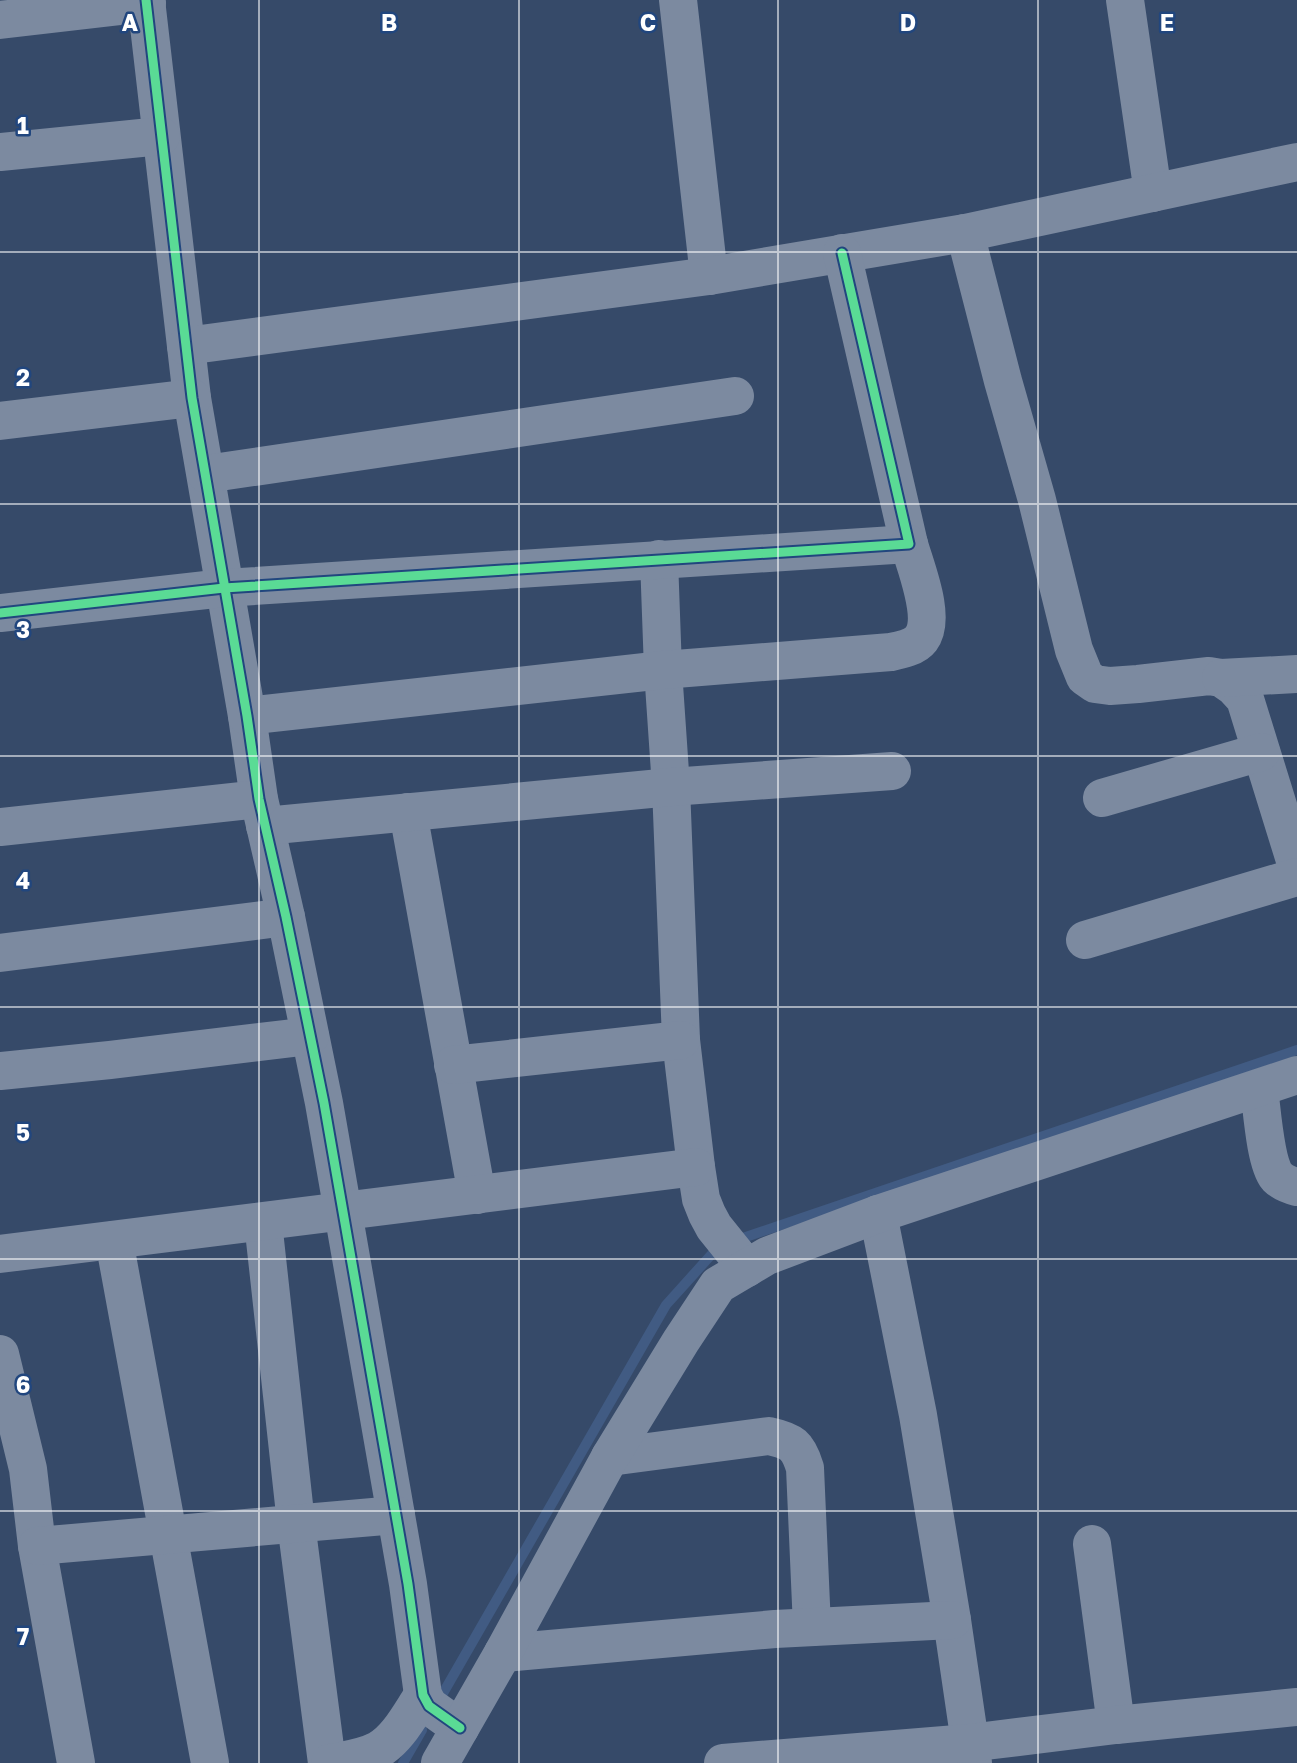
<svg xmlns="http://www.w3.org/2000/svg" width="1297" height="1763" font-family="'Golos Text',sans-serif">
	<rect width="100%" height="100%" fill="#364a69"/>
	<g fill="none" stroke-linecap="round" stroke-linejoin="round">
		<!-- stream -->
		<g stroke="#415b83" stroke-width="10">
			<path d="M734 1241 1297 1050"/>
			<path d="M438 1702 666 1305 720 1245"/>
			<path d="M403 1763 422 1730"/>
		</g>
		<!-- minor -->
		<g stroke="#7c8aa0" stroke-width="38">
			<path d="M146 0 192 398 247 716 259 799 286 917 324 1103 408 1584 423 1695 429 1706 460 1728"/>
			<path d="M678 0 709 276"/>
			<path d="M1125 0 1153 193"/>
			<path d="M0 20 147 3"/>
			<path d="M0 152 161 136"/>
			<path d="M965 233 1003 381 1037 500 1074 650 1085 677 1095 684 1110 686 1138 684 1209 676 1221 678 1234 687 1245 699 1297 867"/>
			<path d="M186 346 709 276 965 233 1297 162"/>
			<path d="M0 421 192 398"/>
			<path d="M206 474 735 396"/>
			<path d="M659 559 663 670 671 787 681 1040 696 1167 701 1199 707 1214 714 1227 747 1268"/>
			<path d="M0 613 224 588 909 544 842 253"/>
			<path d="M1221 678 1297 674"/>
			<path d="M247 716 663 670 891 652C901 650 915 647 921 639 937 618 915 566 909 544"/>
			<path d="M1102 798 1261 752"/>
			<path d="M408 812 477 1195"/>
			<path d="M265 826 671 787 892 771"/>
			<path d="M0 827 259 799"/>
			<path d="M1085 940 1297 877"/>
			<path d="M0 953 286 917"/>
			<path d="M453 1065 681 1040"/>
			<path d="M0 1071 110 1060 310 1036"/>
			<path d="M1259 1088C1262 1109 1265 1162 1277 1177 1283 1183 1289 1185 1297 1187"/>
			<path d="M878 1214 918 1415 952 1620 973 1763"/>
			<path d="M263 1222 296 1523 327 1763"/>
			<path d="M114 1240 210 1763"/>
			<path d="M0 1254 696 1167"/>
			<path d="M0 1354 28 1469 37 1546 76 1763"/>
			<path d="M610 1457 769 1436C792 1441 798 1445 805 1468L812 1627"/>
			<path d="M1092 1544 1116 1725"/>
			<path d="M37 1546 396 1515"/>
			<path d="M503 1653 775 1629 952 1620"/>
			<path d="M330 1763C345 1760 363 1758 378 1750 398 1739 410 1714 423 1695"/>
			<path d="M440 1763 503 1653 610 1457 681 1341 718 1285 767 1256 878 1214 1297 1075"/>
			<path d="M723 1763 969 1743 1116 1725 1297 1707"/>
		</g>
		<!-- cycleway casing -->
		<g stroke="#21467e" stroke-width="13">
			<g id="cycleway">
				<path d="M146 0 192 398 247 716 259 799 286 917 324 1103 408 1584 423 1695 429 1706 460 1728"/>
				<path d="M0 613 224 588 909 544 842 253"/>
			</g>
		</g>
		<!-- cycleway -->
		<use href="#cycleway" stroke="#5adb95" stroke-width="9"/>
	</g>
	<!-- grid -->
	<path fill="none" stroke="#fff" stroke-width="2" stroke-opacity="0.55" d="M259 0V1763M519 0V1763M778 0V1763M1038 0V1763M0 252H1297M0 504H1297M0 756H1297M0 1007H1297M0 1259H1297M0 1511H1297"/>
	<g font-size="23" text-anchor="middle" font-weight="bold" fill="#fff" stroke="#21467e" stroke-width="5" stroke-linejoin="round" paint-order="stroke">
		<text x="130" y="31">A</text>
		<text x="389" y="31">B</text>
		<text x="648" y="31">C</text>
		<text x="908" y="31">D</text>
		<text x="1167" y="31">E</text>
		<text x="23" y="134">1</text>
		<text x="23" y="386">2</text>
		<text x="23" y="638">3</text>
		<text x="23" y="889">4</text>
		<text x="23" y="1141">5</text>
		<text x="23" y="1393">6</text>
		<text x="23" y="1645">7</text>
	</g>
</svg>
